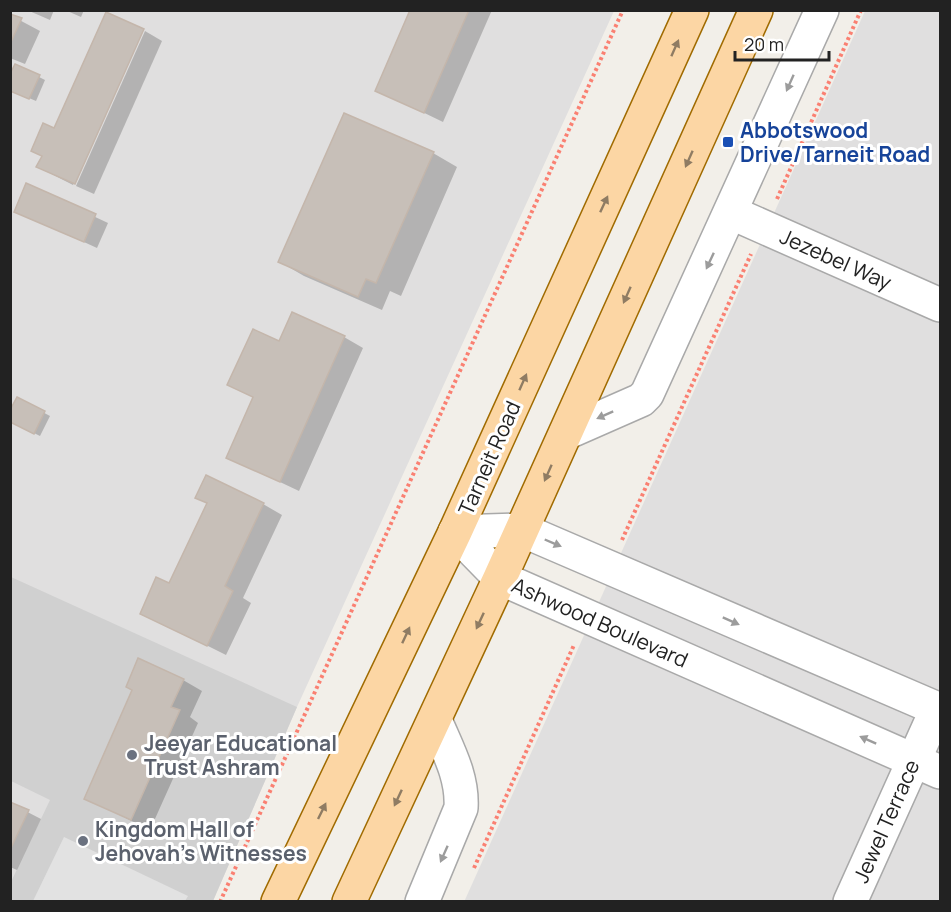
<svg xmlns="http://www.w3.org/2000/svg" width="951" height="912" font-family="Manrope,sans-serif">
	<rect width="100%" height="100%" fill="#f2efe9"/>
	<!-- residential -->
	<g fill="#e0dfdf">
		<path d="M10 11H614L297 707 213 901H11Z"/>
		<path d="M865 11H940V901L464 902Z"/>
	</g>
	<!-- religious -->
	<path fill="#d0d0d0" d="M11 577 297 707 213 901H11L10 884 50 800 11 781Z"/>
	<!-- parking -->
	<path fill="#e2e2e2" d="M64 837 188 896 185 901H33Z"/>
	<!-- shadow -->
	<g fill="#0003">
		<path d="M27 10H54L50 20Z"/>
		<path d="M65 10H84L81 17Z"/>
		<path d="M412 10H492L443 122 377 90Z"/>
		<path d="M10 15 40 31 25 64 10 58Z"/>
		<path d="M142 30 73 185 38 167 55 130Z"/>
		<path d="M145 31 162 41 94 194 76 186Z"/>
		<path d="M39 77 45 80 36 101 10 90Z"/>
		<path d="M433 153 457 167 401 296 390 291 382 310 304 276 280 262Z"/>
		<path d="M27 185 108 223 97 248 16 211Z"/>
		<path d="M344 337 363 348 299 491 227 457 254 398 229 384Z"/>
		<path d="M18 399 50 416 40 436 10 421Z"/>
		<path d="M208 503 263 504 282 515 243 598 251 603 226 655 142 613 170 585Z"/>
		<path d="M183 680 202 691 190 717 198 723 150 830 85 798Z"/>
		<path d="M10 803 41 819 17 870 10 867Z"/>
	</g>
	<!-- building -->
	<g fill="#c7bfb8" stroke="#c4b6ab" stroke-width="1.5">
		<path d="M410 10H469L424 113 375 91Z"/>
		<path d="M106 12 144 29 75 184 36 167 42 156 31 151 43 123 54 128Z"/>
		<path d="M10 14 22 18 10 44Z"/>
		<path d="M15 64 40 75 29 99 10 91V74Z"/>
		<path d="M344 113 434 152 376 283 366 279 358 297 278 262Z"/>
		<path d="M26 183 96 214 84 242 14 212Z"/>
		<path d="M292 312 345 336 280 482 226 458 253 397 227 385 253 329 279 341Z"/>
		<path d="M17 397 45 411 34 434 10 422V410Z"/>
		<path d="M206 475 264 503 225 586 233 591 207 646 140 614 156 577 169 583 207 503 195 498Z"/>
		<path d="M138 658 184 679 171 707 180 710 131 820 84 799 132 690 126 687Z"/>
		<path d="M10 802 29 810 10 850Z"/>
	</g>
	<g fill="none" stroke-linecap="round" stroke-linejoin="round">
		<!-- minor casing -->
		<g stroke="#a9a9a9" stroke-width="36">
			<g id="minor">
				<path d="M732 213 940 305"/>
				<path d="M566 433 641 400 647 394 822 10"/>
				<path d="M455 532 500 578 940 772"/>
				<path d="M455 532 522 530 940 710"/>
				<path d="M422 902 461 808C463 776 447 749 435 720"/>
				<path d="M850 902 937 709"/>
			</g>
		</g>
		<!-- major casing -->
		<g stroke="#a06b00" stroke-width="36">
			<g id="major">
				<path d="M278 902 455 532 692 10"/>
				<path d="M349 902 500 578 756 10"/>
			</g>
		</g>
		<!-- path -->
		<g stroke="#fa8072" stroke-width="4" stroke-dasharray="3 3" stroke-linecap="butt">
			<path d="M777 199 861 10"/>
			<path d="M622 540 751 254"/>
			<path d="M474 868 574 645"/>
			<path d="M220 902 623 10"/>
		</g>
		<!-- minor -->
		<use href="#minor" stroke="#fff" stroke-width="33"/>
		<!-- major -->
		<use href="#major" stroke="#fcd6a4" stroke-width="33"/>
	</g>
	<!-- one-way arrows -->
	<defs><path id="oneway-solid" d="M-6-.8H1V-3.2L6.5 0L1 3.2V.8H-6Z" transform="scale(1.5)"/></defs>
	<g fill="#8f7c63">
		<use href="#oneway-solid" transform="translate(675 48) rotate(-66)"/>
		<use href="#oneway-solid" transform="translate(689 159) rotate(114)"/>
		<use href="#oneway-solid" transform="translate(604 204) rotate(-65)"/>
		<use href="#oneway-solid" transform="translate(627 295) rotate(114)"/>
		<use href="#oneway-solid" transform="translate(523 382) rotate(-66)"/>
		<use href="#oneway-solid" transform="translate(548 473) rotate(114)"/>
		<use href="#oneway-solid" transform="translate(480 621) rotate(115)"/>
		<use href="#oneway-solid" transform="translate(406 635) rotate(-65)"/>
		<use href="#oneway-solid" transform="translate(398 798) rotate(115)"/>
		<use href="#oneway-solid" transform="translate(322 811) rotate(-64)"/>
	</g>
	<g fill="#9c9c9c">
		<use href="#oneway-solid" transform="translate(790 83) rotate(114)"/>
		<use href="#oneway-solid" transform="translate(710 261) rotate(115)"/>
		<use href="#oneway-solid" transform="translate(605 415) rotate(156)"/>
		<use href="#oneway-solid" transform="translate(553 543) rotate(23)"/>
		<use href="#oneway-solid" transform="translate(731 621) rotate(24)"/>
		<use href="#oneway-solid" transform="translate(868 740) rotate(-156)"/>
		<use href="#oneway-solid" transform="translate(444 854) rotate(114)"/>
	</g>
	<!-- markers -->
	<rect fill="#1a4fb4" stroke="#fff" stroke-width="2" x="722" y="136" width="12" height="12" rx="3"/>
	<g fill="#6b7280" stroke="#fff" stroke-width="2">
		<circle cx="132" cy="755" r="6"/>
		<circle cx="83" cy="841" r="6"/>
	</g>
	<g text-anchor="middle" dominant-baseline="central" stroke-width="6" stroke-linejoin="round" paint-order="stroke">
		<!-- transit labels -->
		<g font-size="21" font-weight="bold" fill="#164399" stroke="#fff" text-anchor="start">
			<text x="740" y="130">Abbotswood<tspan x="740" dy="24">Drive/Tarneit Road</tspan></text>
		</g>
		<!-- street labels -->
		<g font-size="21" fill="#222" stroke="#fff">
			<text transform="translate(836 259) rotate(24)">Jezebel Way</text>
			<text transform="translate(489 458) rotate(-66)">Tarneit Road</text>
			<text transform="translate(600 622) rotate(24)">Ashwood Boulevard</text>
			<text transform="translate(886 821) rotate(-66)">Jewel Terrace</text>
		</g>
		<!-- worship labels -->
		<g font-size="21" font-weight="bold" fill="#5b616d" stroke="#fff" text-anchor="start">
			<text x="144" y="743">Jeeyar Educational<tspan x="144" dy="24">Trust Ashram</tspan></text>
			<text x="95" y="829">Kingdom Hall of<tspan x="95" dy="24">Jehovah's Witnesses</tspan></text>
		</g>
	</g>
	<!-- border -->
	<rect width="951" height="912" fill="none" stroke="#222222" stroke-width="24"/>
	<!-- scale -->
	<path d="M735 51v9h94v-9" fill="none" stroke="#222222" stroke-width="3"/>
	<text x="744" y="51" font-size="18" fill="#222222" stroke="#ffffff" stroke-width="4.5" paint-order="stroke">20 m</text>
</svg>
